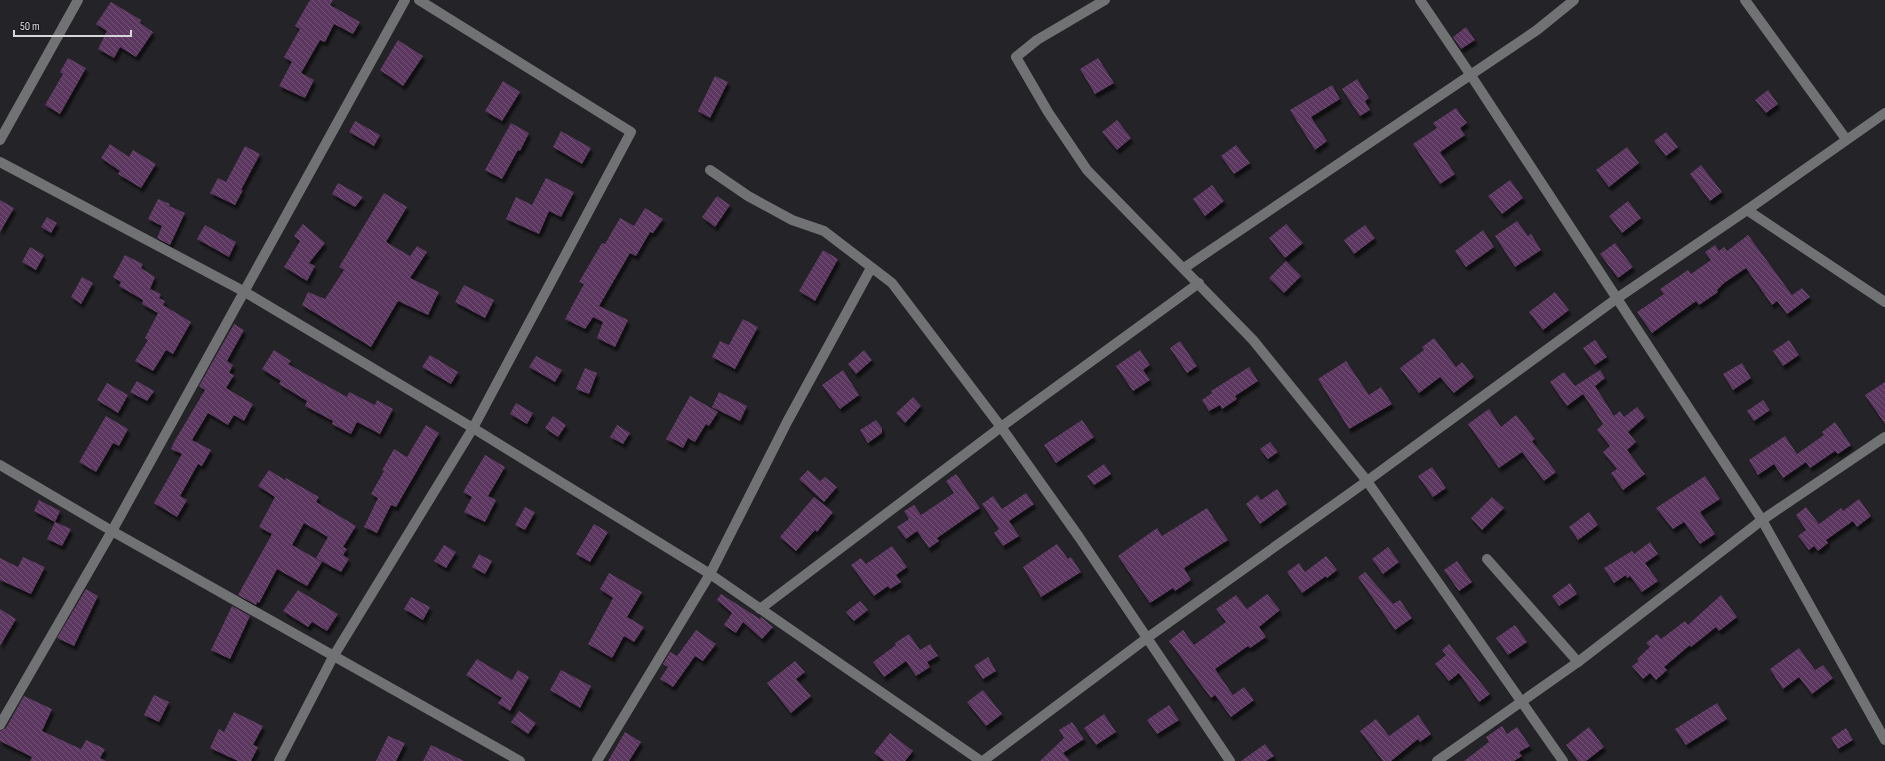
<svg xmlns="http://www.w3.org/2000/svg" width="1885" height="761" font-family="'Sofia Sans Condensed',sans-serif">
	<defs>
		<pattern id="building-back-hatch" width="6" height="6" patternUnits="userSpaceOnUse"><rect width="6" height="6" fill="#5b3760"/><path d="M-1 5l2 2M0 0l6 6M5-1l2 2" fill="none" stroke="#725376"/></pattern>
		<filter id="shadow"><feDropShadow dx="2.5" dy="4.5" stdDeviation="1" flood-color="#0009"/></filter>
	</defs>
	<rect width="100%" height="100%" fill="#242327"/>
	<!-- building -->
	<g fill="url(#building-back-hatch)" filter="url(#shadow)">
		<path d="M310 0H333L330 5 360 22 353 34 334 24 325 42 320 40 301 73 314 80 305 98 279 86 292 62 284 57 300 29 295 26Z"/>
		<path d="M111 2 141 20 140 23 153 32 136 57 120 47 114 58 98 49 107 31 96 24Z"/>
		<path d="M1466 27 1475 40 1461 49 1453 37Z"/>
		<path d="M398 40 423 56 403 86 380 70Z"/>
		<path d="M68 58 86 68 60 114 45 105 63 74 60 72Z"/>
		<path d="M1098 58 1114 83 1095 94 1080 69Z"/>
		<path d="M715 76 728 82 710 118 698 111Z"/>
		<path d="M1357 79 1369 98 1365 101 1370 110 1360 116 1342 89Z"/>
		<path d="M503 81 520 92 502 121 485 111Z"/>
		<path d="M1332 85 1340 99 1311 117 1327 141 1315 150 1290 110Z"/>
		<path d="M1768 90 1778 104 1766 113 1755 100Z"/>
		<path d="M1456 108 1467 123 1460 128 1465 135 1440 152 1455 174 1440 184 1413 144 1437 128 1433 123Z"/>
		<path d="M1117 120 1131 138 1117 150 1102 132Z"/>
		<path d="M355 121 380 135 374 146 349 132Z"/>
		<path d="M511 123 529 133 520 151 518 150 502 179 485 170Z"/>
		<path d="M561 131 591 148 582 164 553 147Z"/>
		<path d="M1666 132 1678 147 1666 156 1654 141Z"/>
		<path d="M110 144 129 157 133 150 156 164 141 188 118 174 120 171 101 158Z"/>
		<path d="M1236 145 1250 163 1234 174 1221 156Z"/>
		<path d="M245 146 260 154 241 190H243L235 205 210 193 218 178 226 182Z"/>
		<path d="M1627 147 1639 163 1609 187 1596 170Z"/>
		<path d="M1701 165 1722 192 1710 201 1690 174Z"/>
		<path d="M546 178 574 192 561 217 549 211 539 234 506 219 516 197 532 205Z"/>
		<path d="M1510 180 1523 198 1502 214 1488 196Z"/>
		<path d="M338 183 363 197 355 207 332 194Z"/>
		<path d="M1212 185 1224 201 1205 216 1193 199Z"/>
		<path d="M384 193 407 207 386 242 410 256 417 246 427 252 410 278 439 292 428 315 398 301 371 347 302 305 308 292 325 299 344 270 339 267Z"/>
		<path d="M717 196 730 205 715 227 702 217Z"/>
		<path d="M158 199 170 204 169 206 185 213 170 245 157 238 162 226 148 219Z"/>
		<path d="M0 200 14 208 0 232Z"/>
		<path d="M1628 201 1641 218 1622 233 1609 216Z"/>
		<path d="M645 208 663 219 653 233 650 232 636 256 630 253 599 306 628 320 615 347 597 338 603 322 593 317 585 329 565 319 584 284 579 282 602 243 605 244 620 218 634 226Z"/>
		<path d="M47 217 57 223 51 233 41 227Z"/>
		<path d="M1517 221 1528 236 1531 234 1541 250 1515 267 1495 236Z"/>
		<path d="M303 224 325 243 309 263 315 266 307 281 284 267 300 241 294 236Z"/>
		<path d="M1286 224 1303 243 1285 258 1269 238Z"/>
		<path d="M205 225 236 242 229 257 197 239Z"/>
		<path d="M1365 225 1375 238 1354 254 1344 240Z"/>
		<path d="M1483 230 1494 247 1466 267 1455 251Z"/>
		<path d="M1748 235 1792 295 1802 288 1810 297 1787 314 1777 301 1772 305 1746 268 1724 283 1717 290 1718 292 1699 305 1696 301 1652 333 1637 312 1664 294 1660 289 1688 270 1691 274 1711 260 1705 252 1715 245 1719 251 1724 247 1727 251Z"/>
		<path d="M1615 243 1633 267 1618 278 1600 254Z"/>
		<path d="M30 247 44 255 36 270 22 262Z"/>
		<path d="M823 250 838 259 815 301 799 291Z"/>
		<path d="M125 255 143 264 141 268 155 277 150 289 161 294 159 298 165 301 163 305 191 322 173 354 166 350 153 371 135 361 148 340 145 338 158 313 142 304 143 300 119 286 121 282 113 277Z"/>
		<path d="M1286 261 1301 276 1284 293 1269 278Z"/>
		<path d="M82 277 93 283 81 304 71 297Z"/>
		<path d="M464 285 494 300 485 318 455 302Z"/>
		<path d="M1555 292 1569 310 1543 330 1529 312Z"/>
		<path d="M743 319 758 327 735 369 712 357 720 341 729 345Z"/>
		<path d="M234 324 244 330 227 361 233 365 229 373 234 375 226 388 253 404 244 421 234 415 228 425 208 413 192 440 211 450 202 466 198 464 180 496 187 500 177 517 154 503 182 454 171 449 174 442 205 390 199 386Z"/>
		<path d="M1434 338 1456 367 1462 362 1474 377 1454 393 1440 377 1419 393 1400 368 1424 350 1422 347Z"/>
		<path d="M1595 340 1607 357 1595 365 1583 348Z"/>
		<path d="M1789 340 1799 355 1783 366 1773 351Z"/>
		<path d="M1180 341 1197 366 1187 373 1170 348Z"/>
		<path d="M274 350 291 361 288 364 347 397 349 392 375 405 377 400 393 409 380 434 357 422 351 434 332 424 333 421 305 406 307 401 279 384 281 381 262 369Z"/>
		<path d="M864 350 872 360 856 374 848 364Z"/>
		<path d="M1140 350 1150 365 1143 370 1150 380 1133 391 1116 366Z"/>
		<path d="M430 355 458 372 451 384 422 367Z"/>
		<path d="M536 356 562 370 555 382 529 367Z"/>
		<path d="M1346 361 1369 395 1381 387 1392 404 1349 429 1318 379Z"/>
		<path d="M1742 363 1751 378 1733 390 1723 374Z"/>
		<path d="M1249 367 1258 381 1235 396 1237 399 1222 409 1220 405 1209 411 1202 400 1212 393 1211 391Z"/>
		<path d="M585 368 597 373 589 394 576 389Z"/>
		<path d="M843 370 859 395 840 409 822 385Z"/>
		<path d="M1600 370 1605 378 1595 386 1614 416 1620 411 1624 417 1637 407 1645 417 1628 432 1636 442 1627 450 1645 474 1623 490 1611 473 1617 469 1603 452 1610 446 1597 430 1603 424 1583 394 1567 406 1550 382 1564 372 1575 386Z"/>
		<path d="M137 381 154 391 147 401 130 392Z"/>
		<path d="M1885 382V424L1865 395Z"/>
		<path d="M107 383 128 395 118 413 97 400Z"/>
		<path d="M719 392 747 406 740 421 712 407Z"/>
		<path d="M690 396 718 412 709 426 706 424 695 442 688 438 683 448 666 439Z"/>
		<path d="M913 397 921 406 905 423 896 413Z"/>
		<path d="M1763 400 1770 410 1754 421 1747 411Z"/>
		<path d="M516 403 533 413 527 424 510 414Z"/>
		<path d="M1489 409 1501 427 1516 415 1535 439 1532 441 1556 472 1544 481 1522 452 1499 468 1468 424Z"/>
		<path d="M106 416 128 429 119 446 113 443 96 472 79 462Z"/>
		<path d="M553 416 566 425 558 437 545 428Z"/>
		<path d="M876 420 882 428V433L868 443 860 430Z"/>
		<path d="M1082 420 1094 437 1056 463 1044 445Z"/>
		<path d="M1835 422 1851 445 1838 454 1835 451 1810 468 1806 462 1783 478 1774 464 1758 475 1749 460 1785 436 1797 454 1824 435 1822 432Z"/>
		<path d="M426 425 439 433 396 507 391 505 377 533 364 527 378 498 371 494 384 471 382 470 394 449 407 457Z"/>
		<path d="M617 425 630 433 623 444 610 437Z"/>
		<path d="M1270 442 1278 452 1268 459 1260 449Z"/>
		<path d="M485 455 505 467 488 496 496 500 485 522 464 512 472 497 463 492Z"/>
		<path d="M1104 464 1111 474 1094 485 1087 476Z"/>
		<path d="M1432 467 1446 488 1433 497 1418 476Z"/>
		<path d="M269 470 285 480 286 478 319 497 316 502 356 526 343 547 347 549 343 555 349 559 341 572 316 558 328 537 304 523 292 545 322 562 307 586 277 569 259 603 257 602 256 605 238 595 272 534 259 527 275 497 258 486Z"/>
		<path d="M808 470 820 481 825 477 837 487 824 502 799 479Z"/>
		<path d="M956 474 980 508 937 538 939 541 929 548 917 531 906 539 897 527 909 519 904 511 914 505 921 515 954 493 946 481Z"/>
		<path d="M1705 476 1720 499 1700 512 1715 534 1700 544 1684 522 1673 529 1656 508Z"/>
		<path d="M1277 489 1287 504 1260 524 1246 504 1257 495 1261 500Z"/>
		<path d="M1026 493 1034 504 1009 521 1019 536 1003 546 994 533 999 529 982 504 993 496 1002 509Z"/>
		<path d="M814 497 833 512 817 532 815 530 796 551 780 537Z"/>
		<path d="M1492 497 1504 508 1482 530 1471 518Z"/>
		<path d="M1859 499 1871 516 1857 527 1853 521 1826 540 1828 543 1818 551 1814 546 1809 550 1798 536 1806 530 1796 515 1806 507 1819 524 1841 508 1843 511Z"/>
		<path d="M39 500 60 511 55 522 34 511Z"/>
		<path d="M525 507 535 512 525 530 515 525Z"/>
		<path d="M1207 508 1228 540 1184 568 1191 580 1175 591 1173 588 1150 603 1118 556 1157 528 1162 536Z"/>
		<path d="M1589 512 1598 525 1578 540 1569 527Z"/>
		<path d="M55 522 71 529 62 546 47 539Z"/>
		<path d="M594 524 608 532 590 562 576 554Z"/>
		<path d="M1650 542 1658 554 1645 563 1658 581 1642 592 1630 576 1627 578 1626 575 1614 583 1604 568 1632 551 1634 554Z"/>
		<path d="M1057 544 1068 559 1071 557 1081 572 1041 597 1023 567Z"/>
		<path d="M444 545 456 552 446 568 434 561Z"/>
		<path d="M892 546 907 567 896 575 901 582 890 589 888 586 874 596 851 565 861 558 866 564Z"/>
		<path d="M1388 547 1399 562 1383 574 1372 559Z"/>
		<path d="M479 554 492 561 485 574 472 567Z"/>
		<path d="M1326 556 1337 570 1327 578 1326 576 1302 593 1287 572 1299 563 1305 572Z"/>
		<path d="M23 557 45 567 31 594 0 580V558L18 567Z"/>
		<path d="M1457 561 1472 582 1459 591 1444 570Z"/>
		<path d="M1365 572 1393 604 1400 600 1412 618 1395 630 1358 577Z"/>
		<path d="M609 573 642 592 627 617 644 627 634 642 624 636 612 658 588 644 613 598 600 589Z"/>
		<path d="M1570 583 1577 594 1559 606 1552 596Z"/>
		<path d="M86 589 98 596 74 646 57 638Z"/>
		<path d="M298 590 338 614 327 631 312 622 308 627 283 611Z"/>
		<path d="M721 594 760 619 761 617 773 627 762 639 743 622 736 633 724 625 732 613 717 600Z"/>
		<path d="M1267 594 1280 610 1259 627 1266 637 1250 648 1248 646 1215 669 1233 695 1244 687 1254 700 1231 717 1215 695 1211 698 1169 641 1183 630 1194 645 1226 622 1216 609 1236 595 1247 609Z"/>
		<path d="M1721 595 1737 617 1719 631 1716 627 1691 647 1690 645 1664 667 1667 670 1656 680 1650 673 1643 679 1632 666 1639 661 1637 659 1650 647 1646 643 1657 634 1661 639 1685 621 1688 625Z"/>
		<path d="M411 597 430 607 423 620 404 609Z"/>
		<path d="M860 601 868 610 854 621 846 612Z"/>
		<path d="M232 606 250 616 230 659 211 650Z"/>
		<path d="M0 609 16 619 0 646Z"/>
		<path d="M1515 625 1527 642 1508 655 1496 638Z"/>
		<path d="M696 630 716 644 703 661 695 656 673 687 660 679 668 667 663 664 670 652 677 656Z"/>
		<path d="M909 634 920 650 930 644 938 656 927 662 930 667 916 676 906 661 884 677 873 662 896 645 895 643Z"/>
		<path d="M1449 644 1490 694 1479 702 1459 673 1449 681 1435 664 1446 655 1442 650Z"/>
		<path d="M1799 648 1815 670 1823 665 1833 678 1812 694 1799 677 1783 689 1770 669Z"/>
		<path d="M988 657 996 671 983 679 974 666Z"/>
		<path d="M477 659 512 680 518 670 529 677 510 711 498 703 502 698 466 675Z"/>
		<path d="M795 661 805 672 796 679 811 696 791 713 767 683Z"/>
		<path d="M561 670 591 686 580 708 550 690Z"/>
		<path d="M983 690 1002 714 986 726 967 702Z"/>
		<path d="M154 695 169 702 159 722 144 715Z"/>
		<path d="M24 696 52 709 42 731 81 749 86 740 105 749 100 758 106 761H30L32 757 0 741V731L6 728Z"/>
		<path d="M1717 703 1727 719 1686 745 1675 729Z"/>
		<path d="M1169 705 1179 720 1157 734 1147 720Z"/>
		<path d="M519 711 536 723 528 734 511 722Z"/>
		<path d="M234 712 263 726 253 745 258 747 251 761H238L210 748 219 729 224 732Z"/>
		<path d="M1104 714 1116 732 1096 745 1084 728Z"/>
		<path d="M1418 715 1431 734 1420 742 1418 739 1391 761H1383L1360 731 1376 719 1389 736Z"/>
		<path d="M1072 722 1084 739 1063 753 1070 761H1040L1064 738 1059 730Z"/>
		<path d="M1502 726 1507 734 1517 727 1530 746 1519 752 1522 756 1514 761H1464L1489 742 1486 737Z"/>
		<path d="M1589 727 1604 747 1586 761H1578L1566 745Z"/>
		<path d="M1846 728 1853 740 1838 749 1831 738Z"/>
		<path d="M625 732 641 742 629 761H608Z"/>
		<path d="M890 733 913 751 905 761H884L874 753Z"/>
		<path d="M388 736 405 743 396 761H376Z"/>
		<path d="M1265 744 1274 756 1266 761H1241Z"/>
		<path d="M431 745 464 761H423Z"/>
	</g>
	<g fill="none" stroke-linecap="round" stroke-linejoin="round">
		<!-- minor -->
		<g stroke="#717274" stroke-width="10">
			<path d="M1105 0 1037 40 1016 57 1048 112 1087 170 1253 340 1367 481 1563 761"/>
			<path d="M1420 0 1470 74 1762 520 1885 740"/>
			<path d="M1745 0 1846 139"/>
			<path d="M0 140 78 0"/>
			<path d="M0 162 245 292 473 428 710 574 981 761"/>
			<path d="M710 170 748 196 792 220 824 231 892 283 1001 427 1079 537 1230 761"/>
			<path d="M1747 210 1885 302"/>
			<path d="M1184 268 1537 30 1574 0"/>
			<path d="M0 465 112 531 520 761"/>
			<path d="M1487 559 1578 662"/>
			<path d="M760 609 1001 427 1199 283"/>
			<path d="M0 725 112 531 405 0"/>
			<path d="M279 761 333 657 473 428 631 132 419 0"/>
			<path d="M597 761 710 574 787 422 871 268"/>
			<path d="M983 761 1147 638 1367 481 1616 299 1747 210 1885 113"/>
			<path d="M1437 761 1578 662 1762 520 1885 437"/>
		</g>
	</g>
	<!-- scale -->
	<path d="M14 30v6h117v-6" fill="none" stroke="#d7d6d9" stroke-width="2"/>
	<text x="20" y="30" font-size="12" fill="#d7d6d9" stroke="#1b191e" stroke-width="3" paint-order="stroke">50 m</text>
</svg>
